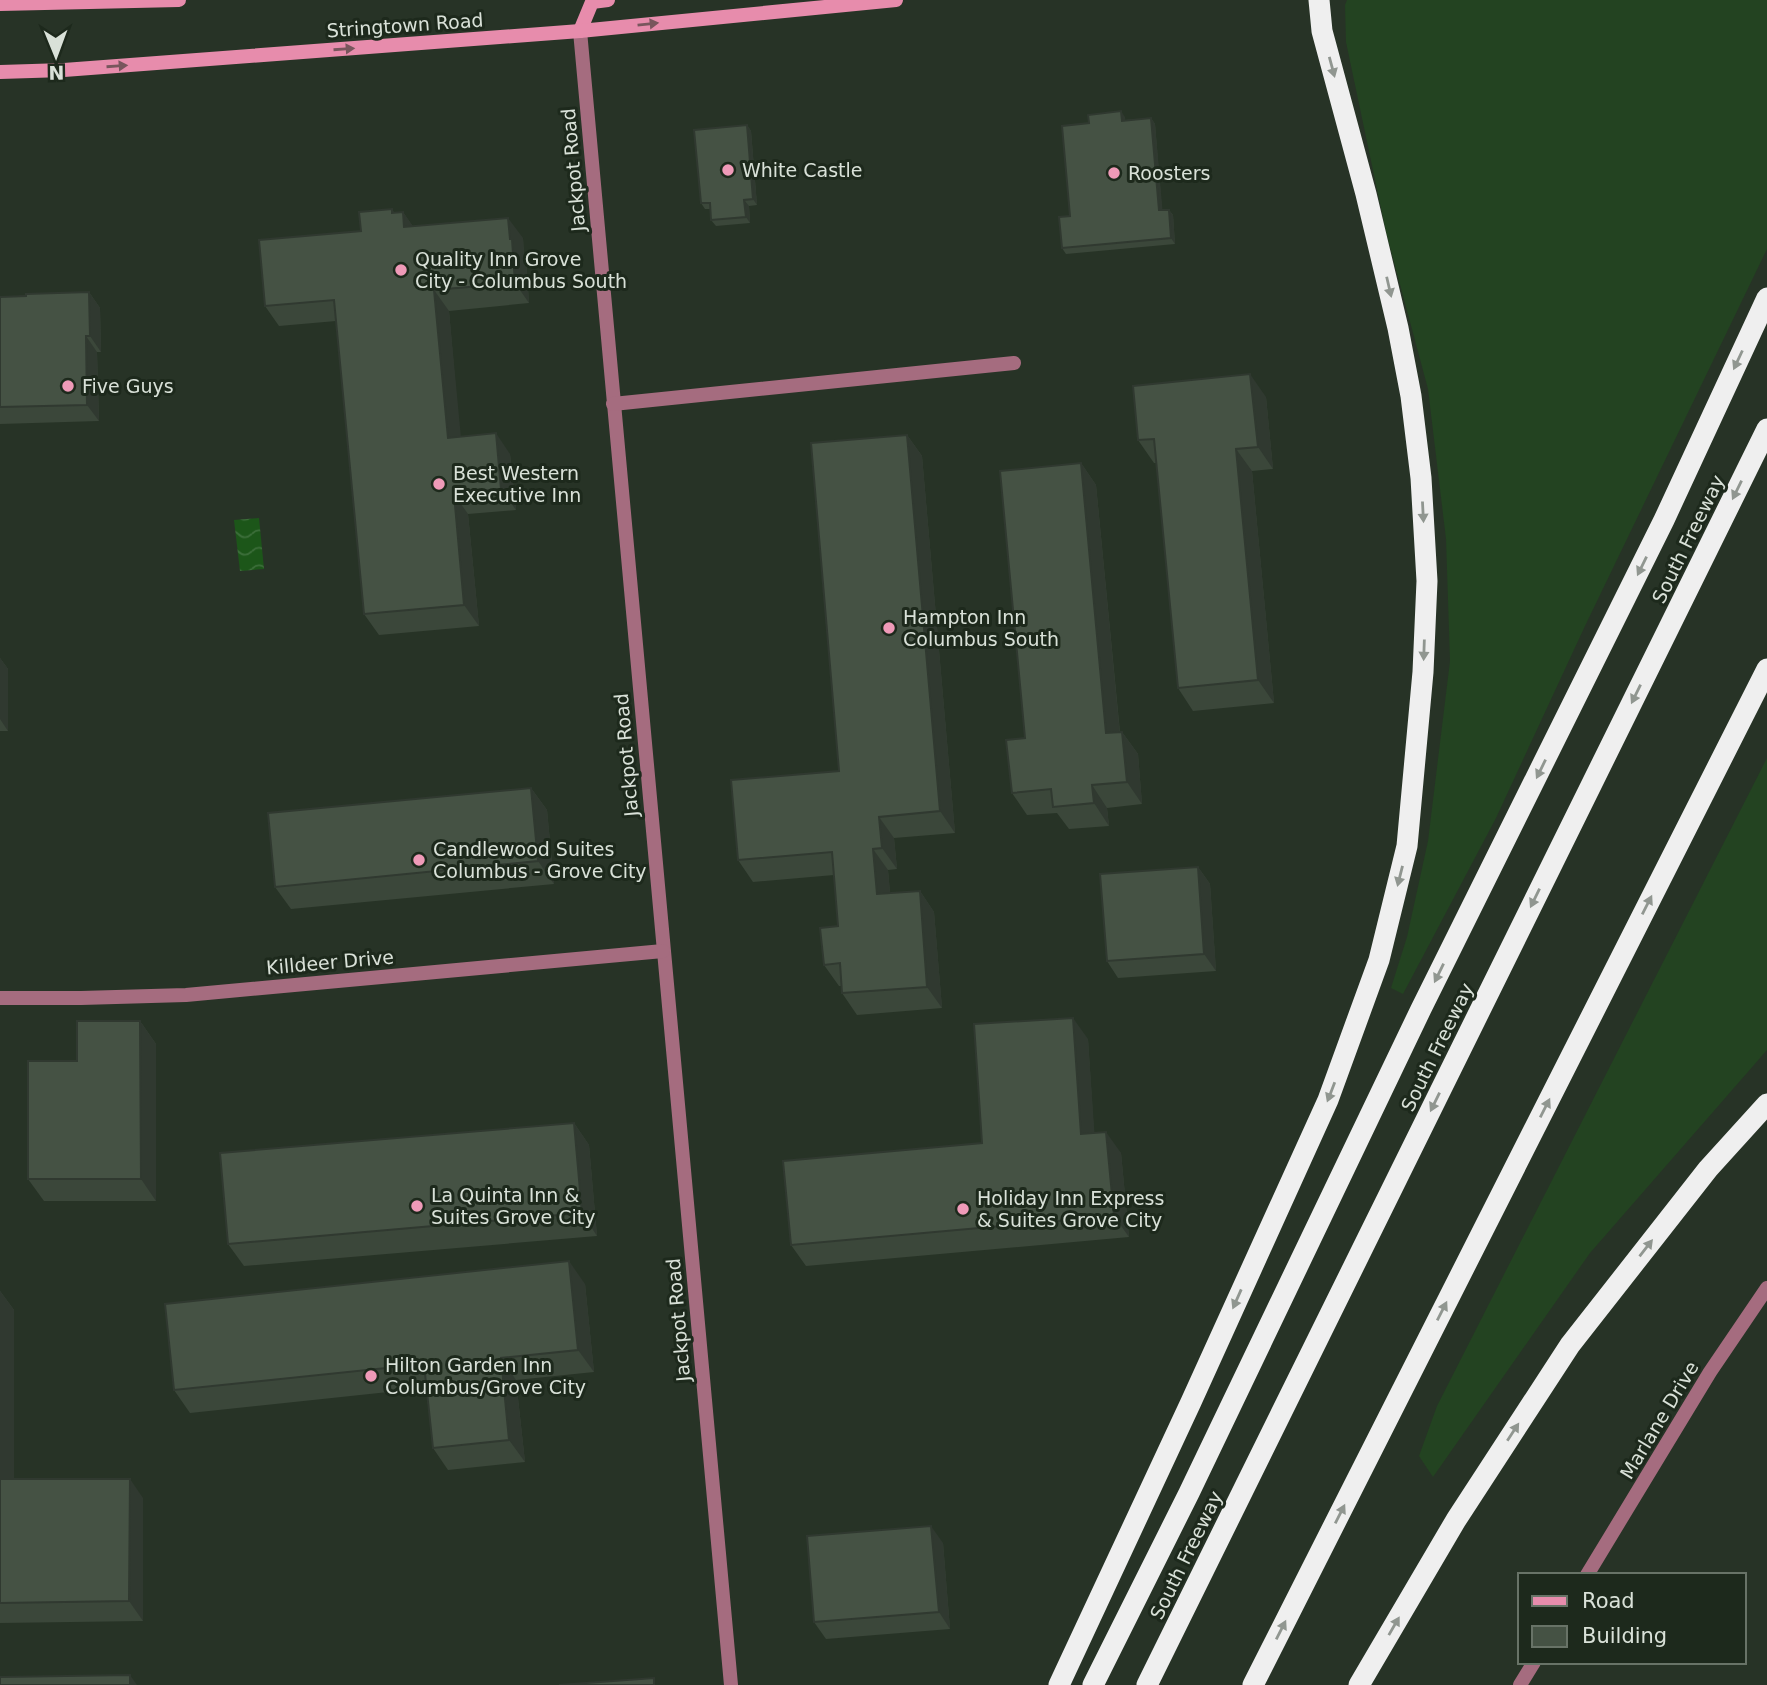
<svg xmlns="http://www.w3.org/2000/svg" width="1767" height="1685" font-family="'DejaVu Sans',sans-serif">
	<defs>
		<pattern id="water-waves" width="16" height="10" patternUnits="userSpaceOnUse" patternTransform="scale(1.75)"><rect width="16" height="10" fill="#1c5619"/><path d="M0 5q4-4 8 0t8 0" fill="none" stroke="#3c6e3a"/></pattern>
	</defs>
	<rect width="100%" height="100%" fill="#273326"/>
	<!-- grass -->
	<g fill="#234321">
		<path d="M1347 0H1767V249L1585 626 1496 818 1403 994 1391 988 1407 937 1428 841 1450 661 1446 539 1428 389 1386 232 1346 42 1345 5Z"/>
		<path d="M1767 758V1050L1590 1253 1433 1477 1419 1456 1437 1406Z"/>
	</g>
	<!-- water -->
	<path fill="url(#water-waves)" d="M259 518 264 569 240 571 234 520Z"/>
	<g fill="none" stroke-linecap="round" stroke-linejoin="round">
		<!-- minor -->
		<g stroke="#a56c7f" stroke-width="14">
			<path d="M580 31 731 1685"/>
			<path d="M613 404 1014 363"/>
			<path d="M0 998H81L186 995 663 951"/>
		</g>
		<!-- tertiary -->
		<g stroke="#a56c7f" stroke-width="14">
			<path d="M1587 1575 1710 1372 1767 1288"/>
			<path d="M1520 1685 1534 1662"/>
		</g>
		<!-- secondary -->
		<g stroke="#e78cac" stroke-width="14">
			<path d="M0 4 179 0"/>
			<path d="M580 31 592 2 608 0"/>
			<path d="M0 72 64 70 580 31 896 0"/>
		</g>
		<!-- motorway -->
		<g stroke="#efefef" stroke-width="21">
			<path d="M1059 1685 1191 1402 1328 1100 1379 960 1407 846 1423 672 1427 581 1421 478 1411 396 1398 328 1366 194 1322 31 1319 0"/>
			<path d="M1093 1685 1189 1493 1421 1009 1664 520 1767 298"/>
			<path d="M1147 1685 1767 429"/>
			<path d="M1253 1685 1767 669"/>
			<path d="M1359 1685 1456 1520 1570 1345 1708 1169 1767 1104"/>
		</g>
	</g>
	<!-- wall -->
	<g fill="#3b473a">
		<path d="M1125 117V120L1151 118 1155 124 1162 210H1169L1173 215 1175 244 1066 254 1062 248 1089 123Z"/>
		<path d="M747 125 751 131 757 205 749 206 750 223 716 226 711 220 710 209H705L701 203Z"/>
		<path d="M392 209 394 213 403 212 413 227 523 238 524 256 526 259 529 303 449 311 460 437 510 454 516 510 468 514 479 626 379 635 364 614 336 321 279 326 265 306 361 231Z"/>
		<path d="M89 292 100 308 101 352H97L99 421 0 424V297Z"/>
		<path d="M1266 397 1273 469 1252 471 1274 703 1193 711 1178 688 1156 463H1154L1138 440Z"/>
		<path d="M907 435 922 456 955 833 894 838 897 869 888 870 890 893 920 891 934 912 942 1008 857 1015 842 993 841 986H839L824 965 838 926 834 875 753 882 738 860 839 771Z"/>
		<path d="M1081 463 1096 485 1120 732H1122L1138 754 1142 804 1107 808 1109 826 1069 829 1057 813 1027 815 1012 793 1025 738Z"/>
		<path d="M0 658 8 669V731H0Z"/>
		<path d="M531 788 547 810 554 884 291 909 275 887Z"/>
		<path d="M1198 867 1210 884 1216 971 1118 978 1107 961Z"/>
		<path d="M140 1021 156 1044V1201H44L28 1179 77 1061Z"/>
		<path d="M1088 1039 1094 1133 1121 1153 1129 1237 806 1266 791 1245 982 1143Z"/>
		<path d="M574 1123 589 1145 597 1236 244 1266 228 1244Z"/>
		<path d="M585 1284 594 1372 516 1380 525 1462 448 1470 433 1448 426 1388 190 1413 174 1390Z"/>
		<path d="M0 1291 14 1310V1479L143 1498V1621L0 1623Z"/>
		<path d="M943 1543 950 1629 826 1639 814 1622Z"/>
	</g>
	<!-- shaded-wall -->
	<g fill="#303930">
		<path d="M1121 111 1125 117 1126 127 1122 121Z"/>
		<path d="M1151 118 1155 124 1163 216 1159 210Z"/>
		<path d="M747 125 751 131 757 205 753 199Z"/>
		<path d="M744 200 749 206 750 223 746 217Z"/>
		<path d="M392 209 404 227 403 212 417 232 407 234 392 213Z"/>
		<path d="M1169 210 1173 215 1175 244 1171 238Z"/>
		<path d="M508 218 523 238 524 256 526 259 529 303 515 283Z"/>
		<path d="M434 290 449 311 463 459 448 438Z"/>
		<path d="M89 292 100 308 101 352 90 336Z"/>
		<path d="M86 336 97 352 99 421 87 405Z"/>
		<path d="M1250 374 1266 397 1273 469 1258 447Z"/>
		<path d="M496 433 510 454 516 510 501 489Z"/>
		<path d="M907 435 922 456 955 833 940 811Z"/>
		<path d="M1236 449 1252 471 1274 703 1258 680Z"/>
		<path d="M1081 463 1096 485 1122 755 1106 733Z"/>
		<path d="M454 494 468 514 479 626 464 605Z"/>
		<path d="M0 658 8 669V731L0 719Z"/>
		<path d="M1122 732 1138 754 1142 804 1127 782Z"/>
		<path d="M1092 785 1107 808 1109 826 1094 803Z"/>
		<path d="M531 788 547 810 554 884 538 861Z"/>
		<path d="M879 817 894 838 897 869 882 848Z"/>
		<path d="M873 849 888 870 892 915 877 894Z"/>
		<path d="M1198 867 1210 884 1216 971 1204 954Z"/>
		<path d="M920 891 934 912 942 1008 927 987Z"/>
		<path d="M1073 1018 1088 1039 1096 1155 1081 1134Z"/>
		<path d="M140 1021 156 1044V1201L141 1179Z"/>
		<path d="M574 1123 589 1145 597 1236 582 1213Z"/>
		<path d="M1106 1132 1121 1153 1129 1237 1114 1216Z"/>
		<path d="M569 1261 585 1284 594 1372 578 1350Z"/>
		<path d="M0 1291 14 1310V1498L0 1479Z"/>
		<path d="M501 1358 516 1380 525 1462 509 1440Z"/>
		<path d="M130 1479 143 1498V1621L129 1601Z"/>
		<path d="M931 1526 943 1543 950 1629 939 1612Z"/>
		<path d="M130 1675 137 1685H130Z"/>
	</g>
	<!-- building -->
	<g fill="#455244" stroke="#303930" stroke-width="2">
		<path d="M1121 111 1122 121 1151 118 1159 210H1169L1171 238 1062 248 1059 217 1070 216 1062 126 1089 123 1088 115Z"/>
		<path d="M747 125 753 199 744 200 746 217 711 220 710 203H701L694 130Z"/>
		<path d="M392 209V213L403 212 404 227 508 218 510 239H512L515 283 434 290 448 438 496 433 501 489 454 494 464 605 364 614 334 300 265 306 259 240 361 231 359 212Z"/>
		<path d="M89 292 90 336H86L87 405 0 407V297L26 296V294Z"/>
		<path d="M1250 374 1258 447 1236 449 1258 680 1178 688 1154 439 1138 440 1133 386Z"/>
		<path d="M907 435 940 811 879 817 882 848 873 849 877 894 920 891 927 987 842 993 840 963 824 965 820 928 838 926 832 852 738 860 731 780 839 771 811 443Z"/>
		<path d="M1081 463 1106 733 1122 732 1127 782 1092 785 1094 803 1053 807 1051 789 1012 793 1006 740 1025 738 1000 471Z"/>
		<path d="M531 788 538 861 275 887 268 813Z"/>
		<path d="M1198 867 1204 954 1107 961 1100 874Z"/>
		<path d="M1073 1018 1081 1134 1106 1132 1114 1216 791 1245 783 1161 982 1143 974 1024Z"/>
		<path d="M77 1021H140L141 1179H28V1061H77Z"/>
		<path d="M574 1123 582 1213 228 1244 220 1153Z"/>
		<path d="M569 1261 578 1350 501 1358 509 1440 433 1448 424 1364 174 1390 165 1304Z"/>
		<path d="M0 1316V1479H130L129 1601 0 1603Z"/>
		<path d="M931 1526 939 1612 814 1622 807 1536Z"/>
		<path d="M130 1675V1685H0V1677Z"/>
		<path d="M654 1678V1685H559Z"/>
	</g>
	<!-- one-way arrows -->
	<defs><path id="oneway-solid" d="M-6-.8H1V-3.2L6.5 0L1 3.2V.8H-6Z" transform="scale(1.75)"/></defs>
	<g fill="#78565d">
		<use href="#oneway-solid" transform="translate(648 24) rotate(-6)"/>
		<use href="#oneway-solid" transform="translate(344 49) rotate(-4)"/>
		<use href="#oneway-solid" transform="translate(117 66) rotate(-4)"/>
	</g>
	<g fill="#909690">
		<use href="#oneway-solid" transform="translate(1332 67) rotate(75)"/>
		<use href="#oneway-solid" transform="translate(1389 287) rotate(77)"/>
		<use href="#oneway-solid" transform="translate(1738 360) rotate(115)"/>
		<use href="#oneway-solid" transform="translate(1737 490) rotate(116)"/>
		<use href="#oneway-solid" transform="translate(1423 512) rotate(87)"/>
		<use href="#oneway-solid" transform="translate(1642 566) rotate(116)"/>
		<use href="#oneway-solid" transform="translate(1424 650) rotate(92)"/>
		<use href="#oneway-solid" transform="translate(1636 694) rotate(116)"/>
		<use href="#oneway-solid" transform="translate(1541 769) rotate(116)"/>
		<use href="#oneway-solid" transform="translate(1400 876) rotate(104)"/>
		<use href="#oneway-solid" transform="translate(1535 898) rotate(116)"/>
		<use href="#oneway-solid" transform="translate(1647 905) rotate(-63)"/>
		<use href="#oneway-solid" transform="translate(1439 973) rotate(116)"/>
		<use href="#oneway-solid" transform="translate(1331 1092) rotate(111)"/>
		<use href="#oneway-solid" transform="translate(1435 1102) rotate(116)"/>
		<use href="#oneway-solid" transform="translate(1545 1108) rotate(-63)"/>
		<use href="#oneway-solid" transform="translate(1646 1248) rotate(-52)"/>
		<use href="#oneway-solid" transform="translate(1237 1299) rotate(114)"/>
		<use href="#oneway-solid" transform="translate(1442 1311) rotate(-63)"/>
		<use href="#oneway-solid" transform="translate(1513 1432) rotate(-57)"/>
		<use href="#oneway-solid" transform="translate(1340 1514) rotate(-63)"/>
		<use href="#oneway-solid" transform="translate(1394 1626) rotate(-60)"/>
		<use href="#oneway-solid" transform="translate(1281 1630) rotate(-63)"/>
	</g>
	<!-- markers -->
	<g fill="#ef9ab8" stroke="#1d291c" stroke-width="2.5">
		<circle cx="728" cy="170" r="7"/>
		<circle cx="1114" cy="173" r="7"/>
		<circle cx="401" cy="270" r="7"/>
		<circle cx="68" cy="386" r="7"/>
		<circle cx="439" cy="484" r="7"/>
		<circle cx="889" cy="628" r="7"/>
		<circle cx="419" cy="860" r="7"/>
		<circle cx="417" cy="1206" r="7"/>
		<circle cx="963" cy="1209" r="7"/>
		<circle cx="371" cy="1376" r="7"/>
	</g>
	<g text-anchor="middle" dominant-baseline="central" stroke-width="6" stroke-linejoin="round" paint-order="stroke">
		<!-- street labels -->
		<g font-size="19" fill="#d9e1d8" stroke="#1d291c">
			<text transform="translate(405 25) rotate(-4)">Stringtown Road</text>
			<text transform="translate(573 170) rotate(-95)">Jackpot Road</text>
			<text transform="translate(1688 539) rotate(-64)">South Freeway</text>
			<text transform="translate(626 755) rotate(-95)">Jackpot Road</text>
			<text transform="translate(330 962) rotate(-5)">Killdeer Drive</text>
			<text transform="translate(1437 1047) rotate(-64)">South Freeway</text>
			<text transform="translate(678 1320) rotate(-95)">Jackpot Road</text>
			<text transform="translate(1659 1420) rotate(-59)">Marlane Drive</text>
			<text transform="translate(1186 1555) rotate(-64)">South Freeway</text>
		</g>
		<!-- poi labels -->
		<g font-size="19" fill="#d9e1d8" stroke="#1d291c" text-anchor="start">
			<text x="742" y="170">White Castle</text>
			<text x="1128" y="173">Roosters</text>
			<text x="415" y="259">Quality Inn Grove<tspan x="415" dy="22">City - Columbus South</tspan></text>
			<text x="82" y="386">Five Guys</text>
			<text x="453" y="473">Best Western<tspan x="453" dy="22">Executive Inn</tspan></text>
			<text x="903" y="617">Hampton Inn<tspan x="903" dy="22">Columbus South</tspan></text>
			<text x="433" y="849">Candlewood Suites<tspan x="433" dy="22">Columbus - Grove City</tspan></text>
			<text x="431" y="1195">La Quinta Inn &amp;<tspan x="431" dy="22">Suites Grove City</tspan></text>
			<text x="977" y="1198">Holiday Inn Express<tspan x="977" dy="22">&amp; Suites Grove City</tspan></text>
			<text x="385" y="1365">Hilton Garden Inn<tspan x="385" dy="22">Columbus/Grove City</tspan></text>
		</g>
	</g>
	<!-- legend -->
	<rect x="1518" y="1573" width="228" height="91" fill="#1d291c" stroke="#687367" stroke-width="2"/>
	<rect x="1532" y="1596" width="35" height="10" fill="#e78cac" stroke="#687367" stroke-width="2"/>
	<text x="1582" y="1608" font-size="21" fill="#d9e1d8">Road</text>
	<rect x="1532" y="1626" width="35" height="21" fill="#455244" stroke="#687367" stroke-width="2"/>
	<text x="1582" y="1643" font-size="21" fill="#d9e1d8">Building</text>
	<!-- north arrow -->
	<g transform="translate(56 56) rotate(179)" stroke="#1d291c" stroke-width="5" paint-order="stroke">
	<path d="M0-5L12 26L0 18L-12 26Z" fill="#d9e1d8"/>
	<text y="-10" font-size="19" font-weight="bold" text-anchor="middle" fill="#d9e1d8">N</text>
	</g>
</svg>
